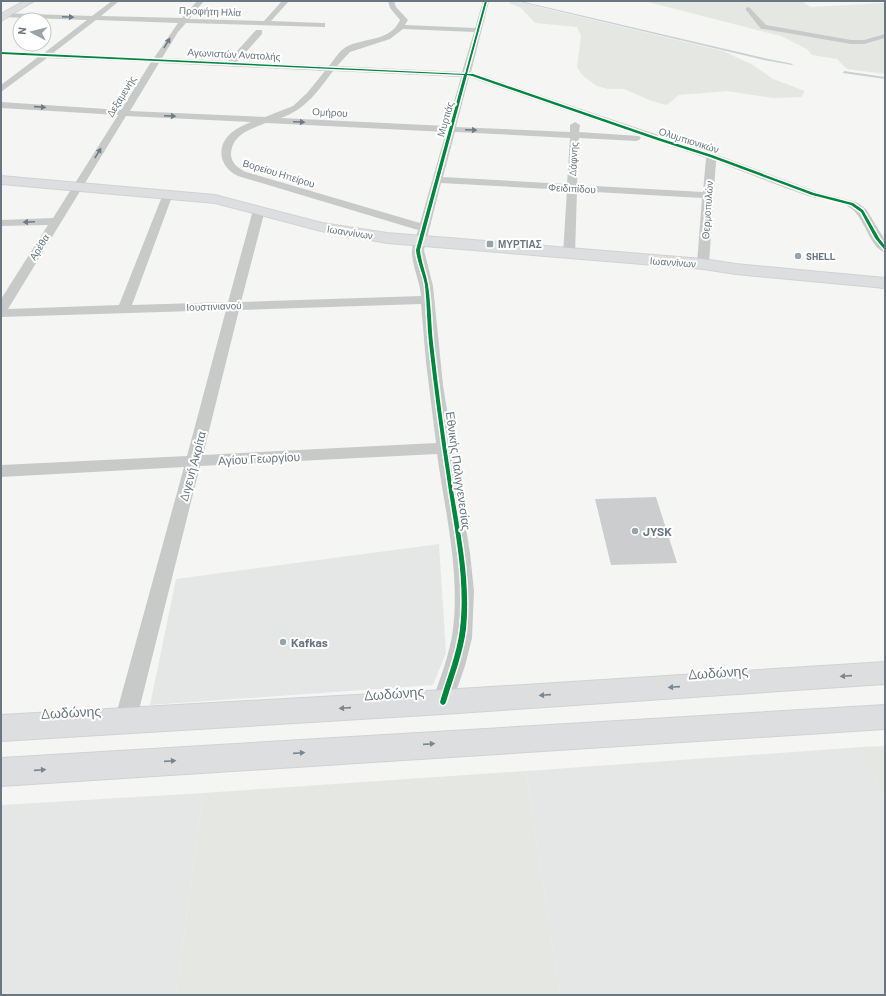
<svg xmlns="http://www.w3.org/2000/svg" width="886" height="996" font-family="Barlow,sans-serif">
	<rect width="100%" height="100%" fill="#f5f5f4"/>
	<!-- built -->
	<g fill="#e5e7e7">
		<path d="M439 544 446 653 433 685 150 705 176 579Z"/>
		<path d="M862 747 885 803V995H560L526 771Z"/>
		<path d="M203 793 176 995H1V805Z"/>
	</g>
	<!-- green -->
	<g fill="#e4e7e2">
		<path d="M514 1 723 51 751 64 773 79 805 91 801 97 773 98 727 91 679 95 667 105 652 101 624 89H608L597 86 583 76 577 67 581 36 577 27 535 23 521 8 509 3Z"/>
		<path d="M644 1H801L811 7 885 3V74L847 69 837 59 812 55 807 49 781 36Z"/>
		<path d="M885 746V803L862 747Z"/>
		<path d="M526 771 560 995H176L203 793Z"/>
	</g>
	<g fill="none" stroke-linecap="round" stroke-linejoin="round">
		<!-- stream -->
		<g fill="#c9d1d3" fill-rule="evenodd">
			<path d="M516 1H520L764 58 793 64 792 65 764 60Z"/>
			<path d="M844 71 885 77V79L843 73Z"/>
		</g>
	</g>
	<!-- building -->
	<path fill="#cccdce" d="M656 497 677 563 611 565 595 499Z"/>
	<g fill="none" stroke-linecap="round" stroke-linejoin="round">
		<!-- secondary casing -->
		<g stroke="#d1d2d2" stroke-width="2">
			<g id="secondary">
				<path d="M24 1H34L1 21V14Z"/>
				<path d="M1 176 215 195 322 223 387 233 703 259 736 264 885 278V288L736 274 703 269 387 243 321 231 215 203 1 184Z"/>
			</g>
		</g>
		<!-- primary casing -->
		<g stroke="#d1d2d2" stroke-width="2">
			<g id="primary">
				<path d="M885 662V684L443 714 1 741V715L443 690Z"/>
				<path d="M885 705V729L1 786V758Z"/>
			</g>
		</g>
		<!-- street -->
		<g fill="#c8caca" fill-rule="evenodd">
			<path d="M112 1H119L101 16 182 18 197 1H204L189 19 264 21 282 1H289L271 21 322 23H325V27L186 23 178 32 162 58 228 61 256 30H262V34L237 62 329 66C334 60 339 51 346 47 365 37 390 42 400 20L390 8 388 1H394L396 7 408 20 405 25 475 28 483 1H489L471 72 715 154 817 192 856 202 866 209 885 240V252C869 248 865 216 849 207 838 200 821 200 808 196 777 185 746 173 716 161L709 264 707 267H699L697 264 702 198 577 191 575 254 573 257H565L563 254 567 190 441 183 424 250 433 286 443 385 470 553 474 591 472 638 465 666 450 709 443 711 436 709 432 702C440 678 450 654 453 629 460 571 445 511 437 454L200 466 136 722 133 729 125 732 117 729 114 722 184 467 1 477V465L187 456 226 310 1 317V299L48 225 1 226V220L53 218 118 115 1 108V102L121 110 151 62 47 58 1 92V85L38 57 1 55V51L44 53 87 20 1 17V13L92 16ZM96 20 178 23 154 58 53 53ZM403 29 474 32 462 72 337 66 350 52 390 39ZM159 63 325 71 307 93 293 106 265 117 130 111ZM333 71 461 77 447 126 281 118C306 109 318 91 333 71ZM469 77 706 158 703 192 577 185 579 138 636 141 639 140 641 138 639 136 579 132 580 125 575 122 570 125V132L456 127ZM126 116 251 122C244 125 237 128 231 133 215 147 220 168 238 176L418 230C416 237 412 245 412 252 412 266 420 281 421 296L241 302 265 210 259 207 253 210 228 302 132 305 173 194 168 191 163 194 119 305 8 309ZM266 123 446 132 420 223 246 172C238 168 231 163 231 154 232 134 251 129 266 123ZM455 132 570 138 567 184 443 177ZM421 304 426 362 436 443 203 455 239 310Z"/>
			<path d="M748 7 750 8 766 25 851 40H864L885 34V38L864 44H851L764 29H761L746 10V8Z"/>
		</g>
		<!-- secondary -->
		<use href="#secondary" fill="#dddedf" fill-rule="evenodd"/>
		<!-- primary -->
		<use href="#primary" fill="#dddedf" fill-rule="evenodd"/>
		<!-- cycleway casing -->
		<g stroke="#fff" stroke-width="3">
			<path id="cycleway" d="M485 1H487L467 74H473L659 138 712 155 814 193 853 203 863 210 879 238 885 246V249H884L875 238 861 212 851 205 812 195 710 157 657 140 472 76 467 75 420 250C421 262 426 273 428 285 431 304 431 324 433 343 438 388 444 433 451 478 459 528 471 578 466 629 463 654 453 678 446 702L445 704 443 705 441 704 440 702C447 678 457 654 460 629 466 578 454 528 447 478 440 433 434 388 429 343 427 324 427 304 425 285 423 273 417 262 416 250L464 75 1 54V52L465 74Z"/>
		</g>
		<!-- cycleway -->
		<use href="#cycleway" fill="#00873e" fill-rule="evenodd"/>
	</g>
	<!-- one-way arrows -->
	<defs><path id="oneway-solid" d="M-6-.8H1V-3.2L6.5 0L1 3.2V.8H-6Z"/></defs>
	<g fill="#6d7b86">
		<use href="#oneway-solid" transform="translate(68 17) rotate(2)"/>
		<use href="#oneway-solid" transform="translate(167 43) rotate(-59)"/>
		<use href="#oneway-solid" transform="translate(40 107) rotate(4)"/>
		<use href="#oneway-solid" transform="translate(170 116) rotate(3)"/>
		<use href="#oneway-solid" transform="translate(299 122) rotate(3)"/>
		<use href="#oneway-solid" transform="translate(471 130) rotate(3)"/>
		<use href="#oneway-solid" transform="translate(98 153) rotate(-58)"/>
		<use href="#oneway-solid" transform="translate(29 222) rotate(178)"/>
	</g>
	<g fill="#7a8690">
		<use href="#oneway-solid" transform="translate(846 676) rotate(176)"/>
		<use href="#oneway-solid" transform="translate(674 687) rotate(176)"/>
		<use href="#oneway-solid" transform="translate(545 695) rotate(176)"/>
		<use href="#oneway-solid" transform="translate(345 708) rotate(176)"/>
		<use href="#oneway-solid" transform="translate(429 744) rotate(-4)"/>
		<use href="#oneway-solid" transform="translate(299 753) rotate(-4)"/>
		<use href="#oneway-solid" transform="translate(170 761) rotate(-4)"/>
		<use href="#oneway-solid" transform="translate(40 770) rotate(-4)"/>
	</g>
	<!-- markers -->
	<g fill="#99a3aa" stroke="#fff" stroke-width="1.5">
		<rect x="486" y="240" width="8" height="8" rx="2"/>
		<circle cx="798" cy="256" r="4"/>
		<circle cx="635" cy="531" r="4"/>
		<circle cx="283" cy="642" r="4"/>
	</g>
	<g text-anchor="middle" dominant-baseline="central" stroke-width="4" stroke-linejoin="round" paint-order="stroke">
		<!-- far-street labels -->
		<g font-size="10" fill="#687782" stroke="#fff">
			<text transform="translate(210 11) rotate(2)">Προφήτη Ηλία</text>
			<text transform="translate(234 54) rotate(3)">Αγωνιστών Ανατολής</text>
			<text transform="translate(121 96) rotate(-58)">Δεξαμενής</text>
			<text transform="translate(330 112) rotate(3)">Ομήρου</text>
			<text transform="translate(445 119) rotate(-74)">Μυρτιάς</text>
			<text transform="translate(689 140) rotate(18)">Ολυμπιονικών</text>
			<text transform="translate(573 159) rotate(-87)">Δάφνης</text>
			<text transform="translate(279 173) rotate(17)">Βορείου Ηπείρου</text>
			<text transform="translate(572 188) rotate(3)">Φειδιπίδου</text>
			<text transform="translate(707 210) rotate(-86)">Θερμοπυλών</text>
			<text transform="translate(350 232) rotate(9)">Ιωαννίνων</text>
			<text transform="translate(39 247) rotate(-58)">Αρέθα</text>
			<text transform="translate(673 262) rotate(4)">Ιωαννίνων</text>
			<text transform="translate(214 306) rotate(-2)">Ιουστινιανού</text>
		</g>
		<!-- far-poi labels -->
		<g font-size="10" font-weight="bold" fill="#687782" stroke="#fff" text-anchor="start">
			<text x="498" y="244">ΜΥΡΤΙΑΣ</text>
			<text x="806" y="256">SHELL</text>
		</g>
		<!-- street labels -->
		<g font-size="12" fill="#687782" stroke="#fff">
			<text transform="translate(259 458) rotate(-3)">Αγίου Γεωργίου</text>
			<text transform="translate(192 466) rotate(-75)">Διγενή Ακρίτα</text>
			<text transform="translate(459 471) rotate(82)">Εθνικής Παλιγγενεσίας</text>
		</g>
		<!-- poi labels -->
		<g font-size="12" font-weight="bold" fill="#687782" stroke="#fff" text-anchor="start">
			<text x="643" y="531">JYSK</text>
			<text x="291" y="642">Kafkas</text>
		</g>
		<!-- near-street labels -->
		<g font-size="14" fill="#687782" stroke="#fff">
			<text transform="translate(718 672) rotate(-4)">Δωδώνης</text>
			<text transform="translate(394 693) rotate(-4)">Δωδώνης</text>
			<text transform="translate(71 712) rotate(-3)">Δωδώνης</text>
		</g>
	</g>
	<!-- border -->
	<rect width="886" height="996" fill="none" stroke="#687782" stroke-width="4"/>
	<!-- north arrow -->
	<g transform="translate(32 32) rotate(277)"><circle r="19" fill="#ffffff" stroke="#c3c9cd"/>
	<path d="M0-3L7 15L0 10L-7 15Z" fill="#99a3aa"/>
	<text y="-6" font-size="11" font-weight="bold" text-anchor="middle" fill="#687782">N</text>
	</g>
</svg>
